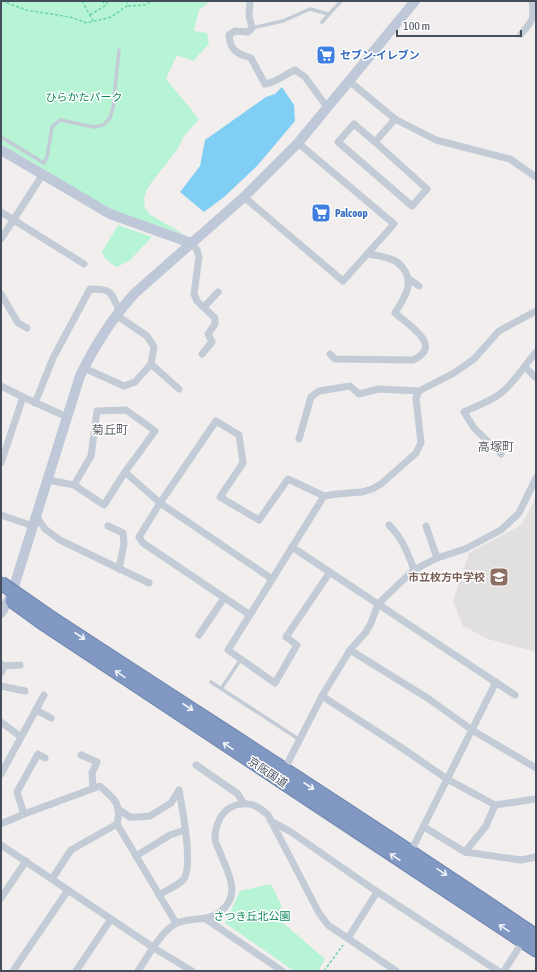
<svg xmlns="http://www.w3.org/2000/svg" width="537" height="972" font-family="'Asap Condensed','Noto Sans JP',sans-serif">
	<rect width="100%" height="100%" fill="#f1eeed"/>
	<!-- education -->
	<path fill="#e2dfdf" d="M536 498V652L488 639 463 626 453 601 469 553 521 525Z"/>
	<!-- green -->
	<g fill="#b7f3d5">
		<path d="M1 1H210L199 10 194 31 207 33 209 44 193 61 177 55 166 79 199 119 184 136 177 150 151 183 146 191 144 199 145 208 149 214 185 235 112 210 1 144Z"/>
		<path d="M118 225 152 237 130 260 117 267C110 263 104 259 102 252Z"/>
		<path d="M271 884 282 907 274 915 325 959 318 971H294L225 923 240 891Z"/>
	</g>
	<!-- water -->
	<path fill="#80cef4" d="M282 87 294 105 295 121 257 166 224 197 204 212 180 192 200 166 205 140 266 97 275 94Z"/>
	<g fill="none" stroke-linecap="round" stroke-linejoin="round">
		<!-- highway casing -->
		<g stroke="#6b83ad" stroke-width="15">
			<g id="highway">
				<path d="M47 615C210 722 375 826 536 936"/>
				<path d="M41 622 536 950"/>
			</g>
		</g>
		<!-- path -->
		<g stroke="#6cd4ad" stroke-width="1.5" stroke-dasharray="3 2" stroke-linecap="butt">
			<path d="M2 1 26 10 70 17 87 23 111 17 127 6V1"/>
			<path d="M82 1 93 21"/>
			<path d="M102 1 106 5"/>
			<path d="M128 6 145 5 151 1"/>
			<path d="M90 15 106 5 108 1"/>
			<path d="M324 971 343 945"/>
		</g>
		<!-- lane -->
		<g stroke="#c2cbd6" stroke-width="3.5">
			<path d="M322 22 341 1"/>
			<path d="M252 28 283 21 310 9 328 14"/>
			<path d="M1 137 44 163 47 157 52 127 60 120 94 127 103 125 110 118 113 108 119 50"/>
			<path d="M211 682 300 740"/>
			<path d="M221 689 241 659"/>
		</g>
		<!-- street -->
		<g stroke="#c2cbd6" stroke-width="7">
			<path d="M250 1 249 16 252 28 248 32 235 31 229 35C230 50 237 54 251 58L265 84C276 83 285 74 295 70L305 77 327 107"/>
			<path d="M521 34C532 21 535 19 532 1"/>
			<path d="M349 81 395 119 436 140 510 159 536 177"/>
			<path d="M375 142 427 189 412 206 338 142 354 124 375 142 395 119"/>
			<path d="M244 197 343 281 394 224 298 143"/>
			<path d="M1 212 84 264"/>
			<path d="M1 239 43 174"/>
			<path d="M191 243 197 250 199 257 194 294 197 301 215 318V324L208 334 212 342 202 354"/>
			<path d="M409 279 419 286"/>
			<path d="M1 294 18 323 27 328"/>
			<path d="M204 307 218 292"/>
			<path d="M116 315 147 336 154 347 151 364"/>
			<path d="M330 354 335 359 413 360C444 346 409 325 395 313 404 298 415 284 403 268 399 263 395 260 390 259 383 256 375 255 368 254"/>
			<path d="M525 367 536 378"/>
			<path d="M84 368 124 386 135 382 151 364 179 389"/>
			<path d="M1 386 23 397 67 417"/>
			<path d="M35 403 53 358 90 289C112 289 110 291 119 310"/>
			<path d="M299 439 311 397 319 391 350 386 359 394 379 389 419 391"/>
			<path d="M501 454 474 428 464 412C476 406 491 401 501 393 515 382 524 366 536 352"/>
			<path d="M1 463 23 397"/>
			<path d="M125 472 160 503 272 579"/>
			<path d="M48 480 74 485 104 505 125 472 155 431 126 410 97 411 91 456 74 485"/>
			<path d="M324 496 228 650 275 683 297 645 286 637 330 572"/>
			<path d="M1 515 33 526"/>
			<path d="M36 516 45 529 60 540 149 583"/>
			<path d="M389 525C402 538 408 553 414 570"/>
			<path d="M108 526 123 533 124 544 119 569"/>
			<path d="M426 526 437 558"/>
			<path d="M292 547 515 695"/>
			<path d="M250 615 143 543 139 537 160 503 216 421 239 435 243 463 220 497 259 520 288 479 324 496 337 494 362 492 372 489 381 484 416 453 421 443 416 398 419 391 454 373 474 359 499 331 536 311"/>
			<path d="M199 635 224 598"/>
			<path d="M350 650 429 699 472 730 536 768"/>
			<path d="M1 664 4 666 20 665"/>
			<path d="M1 673 4 666"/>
			<path d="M1 686 25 691"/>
			<path d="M322 696 402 748 447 779 495 805"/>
			<path d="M36 710 51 718"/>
			<path d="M1 722 21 737"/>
			<path d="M81 755 97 762 92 773 93 788"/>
			<path d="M196 765 238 794 243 803"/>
			<path d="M284 770 322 696 350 650 366 632 371 623 378 604 402 581 414 570 437 558 465 549 501 530 519 513 536 478"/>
			<path d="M1 774 44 695"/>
			<path d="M118 809 130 817H139L150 816 171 803 179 790C182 807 194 867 183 880 179 885 165 891 159 895"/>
			<path d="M24 814 17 792 38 754 45 758"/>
			<path d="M271 821 291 832 373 889 498 971"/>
			<path d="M1 824 24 814 100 786C114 799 122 803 117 824L176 923"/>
			<path d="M424 827 465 852 521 860 536 857"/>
			<path d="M1 845 154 948 192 971"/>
			<path d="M411 851 496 682"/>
			<path d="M465 852 486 826 495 805 536 799"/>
			<path d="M136 856 170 835 185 830"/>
			<path d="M52 879 71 850 117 824"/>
			<path d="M1 898 26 861"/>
			<path d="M206 919 282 971"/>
			<path d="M348 938 377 892"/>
			<path d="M13 971 68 890"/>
			<path d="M76 971 111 919"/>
			<path d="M138 971C148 956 160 933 175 924 191 915 211 925 226 906 240 889 225 867 219 850 217 846 215 842 215 838 215 834 216 827 218 823 221 814 227 808 236 805 250 801 258 806 268 815L319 913 328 925 396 971"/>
			<path d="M504 971 523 941"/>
		</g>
		<!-- secondary -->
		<g stroke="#bec8d9" stroke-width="10">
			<path d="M1 150 110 214 191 243"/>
			<path d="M1 613 11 596 80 376C95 345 112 318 135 293L244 197 298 143 415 1"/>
		</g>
		<!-- highway -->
		<use href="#highway" stroke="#8098c2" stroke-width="13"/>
		<!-- highway-bridge casing -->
		<g stroke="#6b83ad" stroke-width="15" stroke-linecap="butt">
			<g id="highway-bridge">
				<path d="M1 583 47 615"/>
				<path d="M12 601 41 622"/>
			</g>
		</g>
		<!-- highway-bridge -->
		<use href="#highway-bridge" stroke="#8098c2" stroke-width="13"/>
	</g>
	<!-- one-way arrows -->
	<defs><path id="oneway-shaft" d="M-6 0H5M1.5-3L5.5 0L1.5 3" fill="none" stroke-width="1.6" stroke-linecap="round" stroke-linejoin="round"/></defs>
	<g stroke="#f2f5f9">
		<use href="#oneway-shaft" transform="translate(80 636) rotate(33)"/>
		<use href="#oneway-shaft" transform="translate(120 674) rotate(-146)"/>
		<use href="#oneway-shaft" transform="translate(188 707) rotate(33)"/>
		<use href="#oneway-shaft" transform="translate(228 746) rotate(-146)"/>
		<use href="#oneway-shaft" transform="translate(309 786) rotate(33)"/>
		<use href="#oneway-shaft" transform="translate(395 857) rotate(-146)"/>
		<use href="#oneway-shaft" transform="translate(442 872) rotate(34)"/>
		<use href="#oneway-shaft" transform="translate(504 928) rotate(-146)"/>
	</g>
	<!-- icons -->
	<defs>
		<g id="supermarket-square" transform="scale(1)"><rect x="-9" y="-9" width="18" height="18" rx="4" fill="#3f7fe0" stroke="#fff"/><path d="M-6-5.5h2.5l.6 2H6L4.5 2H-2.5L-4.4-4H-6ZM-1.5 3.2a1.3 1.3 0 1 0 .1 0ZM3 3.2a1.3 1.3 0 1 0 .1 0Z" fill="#fff"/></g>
		<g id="school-square" transform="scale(1)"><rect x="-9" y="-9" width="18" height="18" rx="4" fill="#8d6e63" stroke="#fff"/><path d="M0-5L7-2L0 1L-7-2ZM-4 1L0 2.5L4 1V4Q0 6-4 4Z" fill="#fff"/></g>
	</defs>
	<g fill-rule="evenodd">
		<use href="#supermarket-square" x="326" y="55"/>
		<use href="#supermarket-square" x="321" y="213"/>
		<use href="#school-square" x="499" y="577"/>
	</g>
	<g text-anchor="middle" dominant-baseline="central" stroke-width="3" stroke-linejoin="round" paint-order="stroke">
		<!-- shop labels -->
		<g font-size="11" font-weight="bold" fill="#366cbe" stroke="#fff" text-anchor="start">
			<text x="340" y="55">セブン-イレブン</text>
			<text x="335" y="213">Palcoop</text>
		</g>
		<!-- park labels -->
		<g font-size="11" fill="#0e8558" stroke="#fff">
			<text x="84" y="97">ひらかたパーク</text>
			<text x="252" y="916">さつき丘北公園</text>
		</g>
		<!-- education labels -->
		<g font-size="11" font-weight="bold" fill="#785e54" stroke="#fff" text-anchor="end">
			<text x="485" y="577">市立枚方中学校</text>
		</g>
		<!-- street labels -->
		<g font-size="11" fill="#444e5d" stroke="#fff">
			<text transform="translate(268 772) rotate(34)">京阪国道</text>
		</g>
		<!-- neighbourhood labels -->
		<g font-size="12" fill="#595d63" stroke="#fff">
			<text x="110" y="430">菊丘町</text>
			<text x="496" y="447">高塚町</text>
		</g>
	</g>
	<!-- border -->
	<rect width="537" height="972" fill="none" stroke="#444e5d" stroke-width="4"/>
	<!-- scale -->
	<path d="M397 30v6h124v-6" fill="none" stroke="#444e5d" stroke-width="2"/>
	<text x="403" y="30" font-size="12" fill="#444e5d" stroke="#ffffff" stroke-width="3" paint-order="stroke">100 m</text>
</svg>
